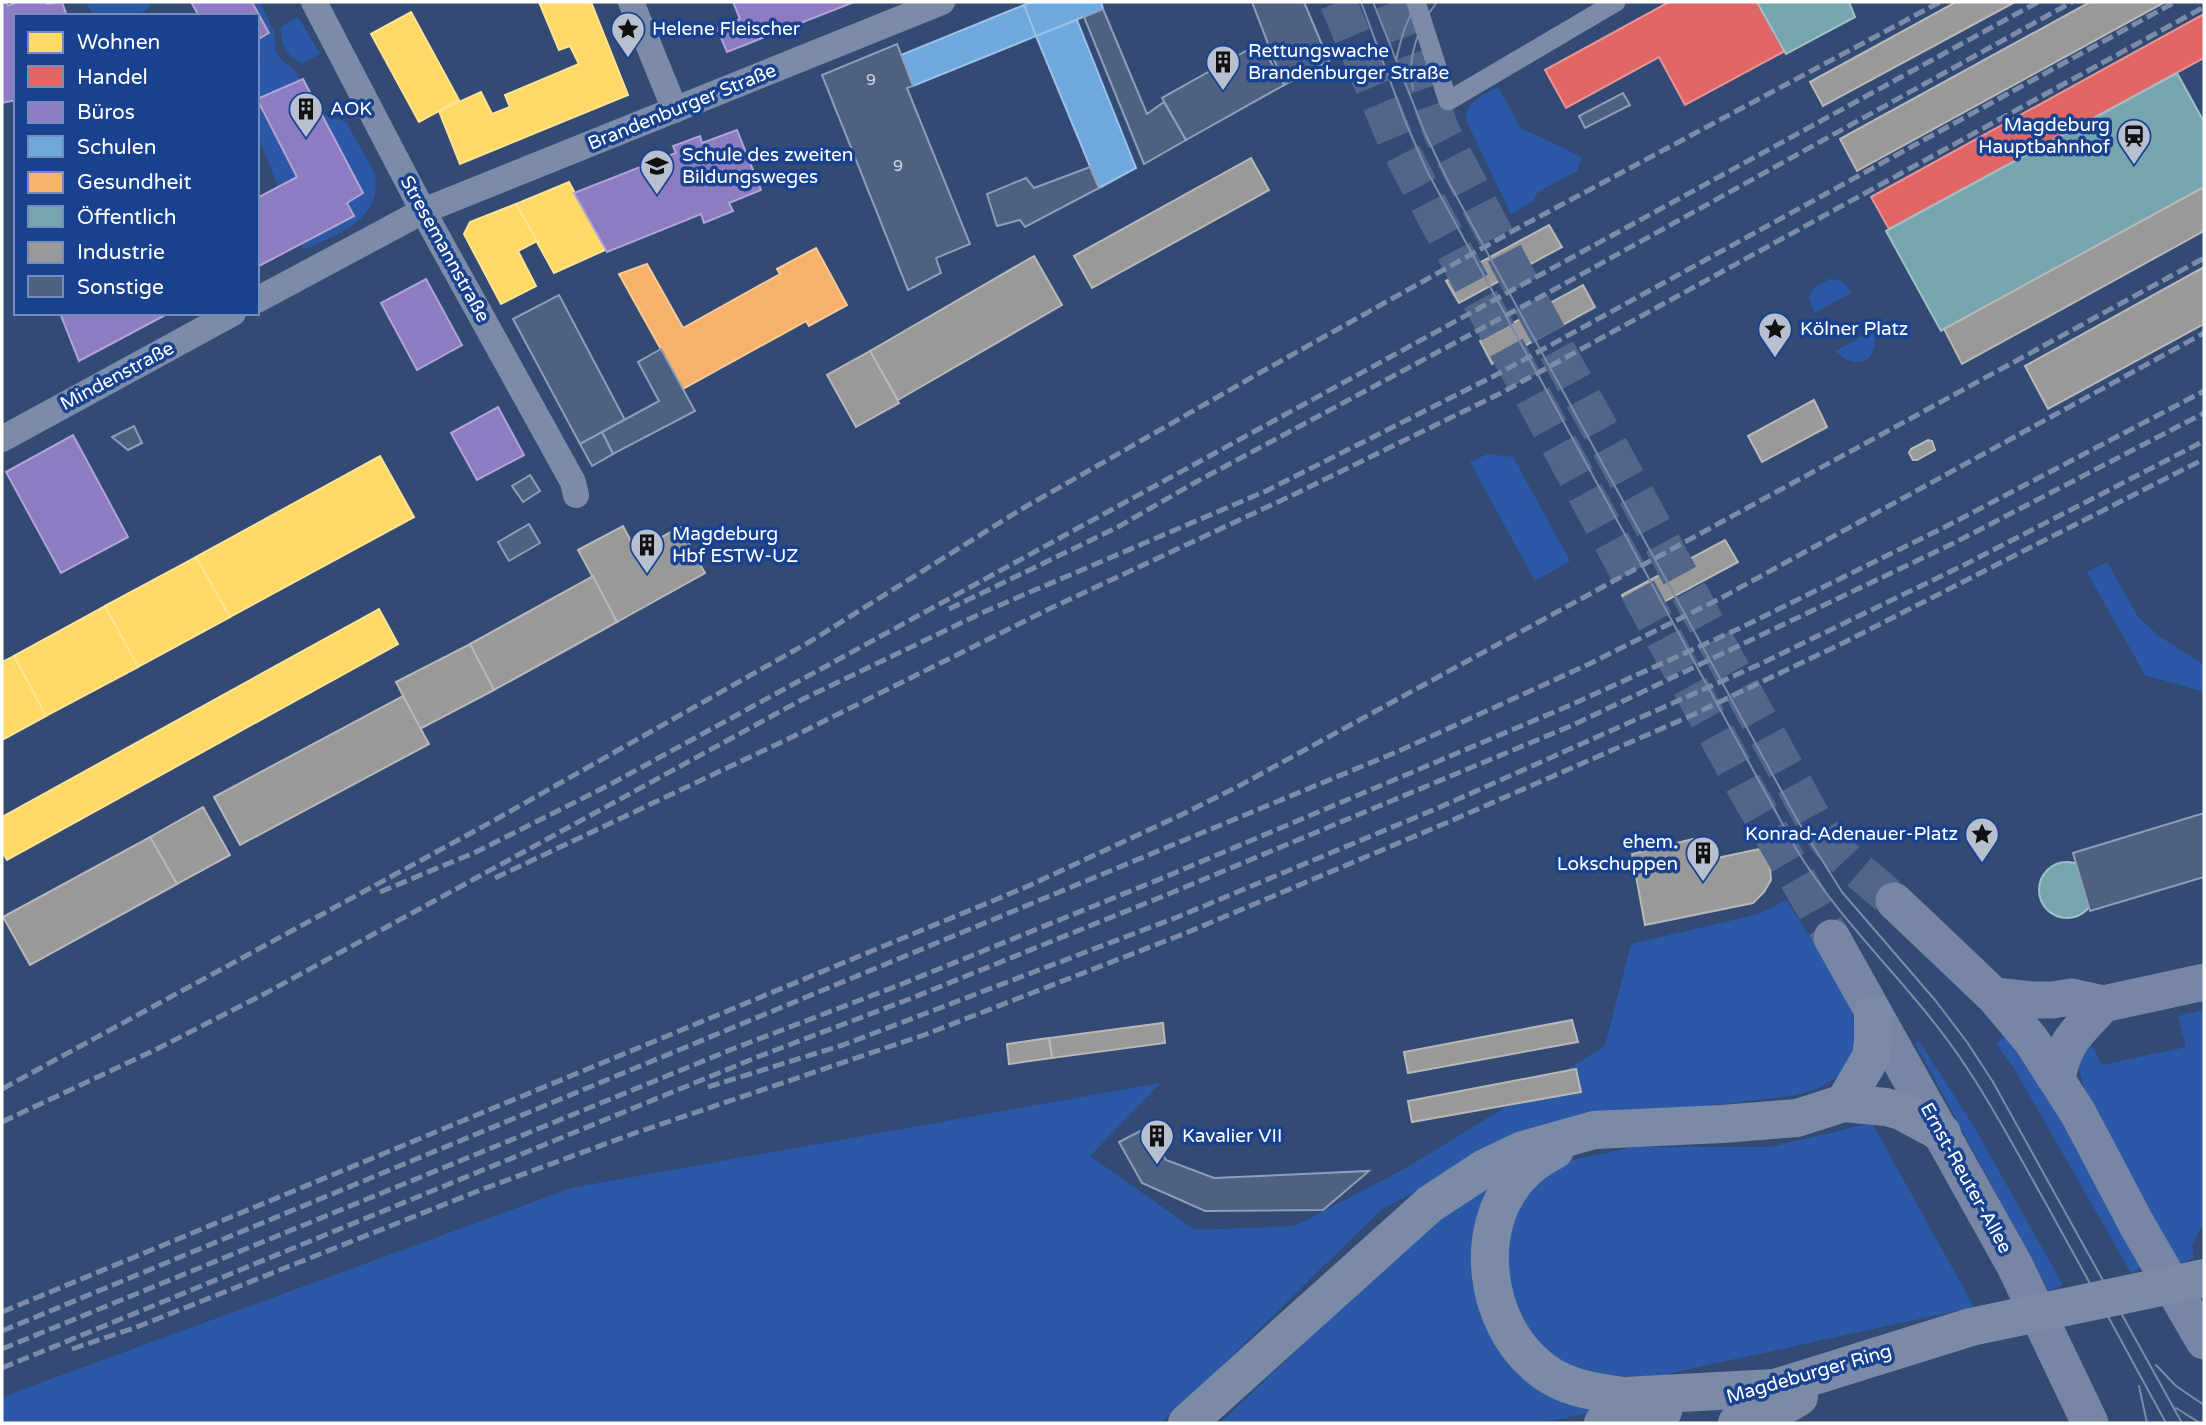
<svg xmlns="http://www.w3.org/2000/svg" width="2206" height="1425" font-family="'Varela Round',sans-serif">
	<rect width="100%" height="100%" fill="#334a75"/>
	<!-- green -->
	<g fill="#2b59a7">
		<path d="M85 2H149L150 6 138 16H95Z"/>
		<path d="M254 2H259L274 31 276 52 282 61 294 69 318 113 346 122 374 172C386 218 337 235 303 250L257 133V63L262 59 257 50V41L271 34Z"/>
		<path d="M298 17 320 54 302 64C285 54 281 46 281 27Z"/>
		<path d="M1498 87 1521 128 1582 157 1577 171 1538 192 1532 202 1511 214 1466 120C1465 102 1484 95 1498 87Z"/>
		<path d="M1829 279C1841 279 1846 282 1851 293L1814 313 1809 297 1813 289Z"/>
		<path d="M1873 330C1874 335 1876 343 1874 348 1868 369 1848 364 1836 351Z"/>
		<path d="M1488 454 1513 457 1570 561 1535 581 1470 462Z"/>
		<path d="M2107 562 2138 617 2159 636 2204 665V692L2145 675 2087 572Z"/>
		<path d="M1786 900 1814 943 1816 940 1845 996 1852 1014 1856 1036 1854 1051 1844 1071 1834 1079 1817 1089 1796 1095 1734 1103 1649 1111 1486 1154 1381 1210 1194 1393 1160 1423H2V1397L571 1188 1160 1083 1090 1156 1195 1230 1295 1226 1406 1168 1605 1046 1631 944 1759 914Z"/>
		<path d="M2204 1010V1222L2192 1245 2194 1258 2179 1264 2084 1089 2078 1064 2090 1042 2102 1065 2186 1047 2178 1016Z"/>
		<path d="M2005 1036C2059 1108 2099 1189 2143 1267L2131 1273 2015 1070 1996 1043Z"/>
		<path d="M1919 1041 1973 1125 2063 1285 2049 1291 1915 1043Z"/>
		<path d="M1872 1123 1974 1307 1658 1376H1616L1583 1371 1550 1356 1528 1327 1510 1289 1507 1253 1512 1216 1532 1183 1557 1163 1635 1147H1771Z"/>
		<path d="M1482 1187 1492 1198 1478 1261 1588 1408V1413L1540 1423H1220L1413 1240Z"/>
	</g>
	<!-- homes -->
	<g fill="#ffd966" stroke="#ffe494" stroke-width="2">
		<path d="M539 2H591L628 95 460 164 439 111 481 92 492 114 510 107 505 95 579 64 570 46 559 50Z"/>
		<path d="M411 12 459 100 419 122 371 34Z"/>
		<path d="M569 182 605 250 554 273 516 204Z"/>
		<path d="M516 204 537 241 518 251 536 286 501 304 464 234 470 222Z"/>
		<path d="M380 456 414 517 230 617 196 557Z"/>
		<path d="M196 557 230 617 138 667 105 606Z"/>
		<path d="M105 606 138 667 46 716 14 656Z"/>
		<path d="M379 609 398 644 7 860 2 851V817Z"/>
		<path d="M14 656 46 716 2 740V662Z"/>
	</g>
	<!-- shops -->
	<g fill="#e06666" stroke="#e99494" stroke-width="2">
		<path d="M1669 2H1757L1785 51 1685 105 1659 57 1566 108 1545 70Z"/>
		<path d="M2204 14V58L1889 229 1871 197Z"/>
	</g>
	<!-- offices -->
	<g fill="#8e7cc3" stroke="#b0a3d5" stroke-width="2">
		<path d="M2 2H6L8 6 17 2H46L47 4 62 2 67 16H16V100L2 103Z"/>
		<path d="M191 2H252L269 33 257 40V16H199Z"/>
		<path d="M733 2H854L727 52 717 28 740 19Z"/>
		<path d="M303 79 363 193 347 203 354 216 257 267V198L297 177 257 99Z"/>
		<path d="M737 130 761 190 729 203 733 211 704 223 701 214 607 252 574 193 676 153 673 146 700 136 702 143Z"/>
		<path d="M426 279 462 345 417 370 381 303Z"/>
		<path d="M60 313H169L79 361Z"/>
		<path d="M498 407 524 455 477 480 451 433Z"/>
		<path d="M73 435 128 537 61 573 6 472Z"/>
	</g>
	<!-- schools -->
	<g fill="#6fa8dc" stroke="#9ac2e6" stroke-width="2">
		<path d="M1032 2H1101L1103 9 1036 36 1024 5Z"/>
		<path d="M1024 5 1036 36 913 86 901 55Z"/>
		<path d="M1077 20 1136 168 1099 188 1036 36Z"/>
	</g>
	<!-- health -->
	<path fill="#f6b26b" stroke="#f9c997" stroke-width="2" d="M816 248 847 305 809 326 806 321 683 389 619 274 647 264 683 328 780 274 777 269Z"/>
	<!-- public -->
	<g fill="#76a5af" stroke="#9fc0c7" stroke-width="2">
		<path d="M1757 2H1849L1855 17 1786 54Z"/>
		<path d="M2177 73 2204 122V187L1941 331 1886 231Z"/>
		<circle cx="2067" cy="890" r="28"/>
	</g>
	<!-- industry -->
	<g fill="#999" stroke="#b8b8b8" stroke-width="2">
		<path d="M1956 2H2015L1823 106 1810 82Z"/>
		<path d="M2090 2H2165L1857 171 1840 139Z"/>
		<path d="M1251 158 1269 190 1092 288 1074 256Z"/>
		<path d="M2204 187V231L1962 364 1944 329Z"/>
		<path d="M1549 225 1562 247 1459 303 1446 281Z"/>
		<path d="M1034 256 1062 305 898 400 870 351Z"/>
		<path d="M2204 267V324L2048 409 2025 366Z"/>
		<path d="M1583 285 1595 307 1492 364 1480 341Z"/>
		<path d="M870 351 899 403 856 427 827 375Z"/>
		<path d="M1814 400 1827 427 1762 462 1748 436Z"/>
		<path d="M1928 440 1932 441 1935 450 1917 460H1913L1909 453 1911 449Z"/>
		<path d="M623 526 636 551 680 527 705 573 617 622 578 550Z"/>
		<path d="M1725 540 1738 562 1634 618 1622 595Z"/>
		<path d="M593 576 617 622 494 690 470 644Z"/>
		<path d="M470 644 494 690 420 729 396 682Z"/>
		<path d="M403 696 429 744 240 845 214 797Z"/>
		<path d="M203 807 230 855 177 884 150 837Z"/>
		<path d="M150 837 177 884 30 965 3 917Z"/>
		<path d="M1693 839 1698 862 1760 849 1770 867 1771 880 1764 892 1753 903 1645 925 1632 854Z"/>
		<path d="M1572 1020 1578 1042 1408 1073 1404 1052Z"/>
		<path d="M1163 1023 1165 1043 1052 1058 1049 1038Z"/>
		<path d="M1049 1038 1052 1058 1009 1064 1007 1044Z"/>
		<path d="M1576 1069 1581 1092 1412 1122 1408 1101Z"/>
	</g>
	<!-- building -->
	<g fill="#4e6183" stroke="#8f9eb6" stroke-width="2">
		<path d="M1252 2H1304L1329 61 1284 85Z"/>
		<path d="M1103 9 1147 114 1164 102 1186 140 1144 164 1084 17Z"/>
		<path d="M1260 43 1284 85 1186 140 1162 98Z"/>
		<path d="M897 44 913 86 907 88 970 244 936 258 941 273 908 290 822 75Z"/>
		<path d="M1623 93 1630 105 1585 128 1579 116Z"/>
		<path d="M1090 167 1099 188 1025 227 1020 220 997 226 987 194 1026 178 1034 188Z"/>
		<path d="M559 295 625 420 580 444 513 319Z"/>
		<path d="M661 349 695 411 613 454 602 432 659 401 638 362Z"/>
		<path d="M134 426 142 443 128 450 112 437Z"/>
		<path d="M602 432 613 454 592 466 580 444Z"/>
		<path d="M530 475 540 491 523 502 512 486Z"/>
		<path d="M529 524 540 543 509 561 498 542Z"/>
		<path d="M2204 813V877L2090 911 2073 853Z"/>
		<path d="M1146 1128 1166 1160 1214 1178 1369 1171 1323 1210 1205 1211 1142 1183 1119 1142Z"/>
	</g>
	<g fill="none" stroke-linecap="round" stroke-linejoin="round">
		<!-- secondary-tunnel -->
		<g stroke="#52658a" stroke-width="37" stroke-dasharray="37 18" stroke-linecap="butt">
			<path d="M1338 2 1397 143 1435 216 1751 798 1832 938"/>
			<path d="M1394 2 1442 133 1458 164 1513 270 1813 819 1829 842 1848 862 1894 901"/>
		</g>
		<!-- pedestrian -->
		<path stroke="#7b8ba8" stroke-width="19" d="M1416 2 1448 101 1616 2"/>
		<!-- minor -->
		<g stroke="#7b8ba8" stroke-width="26">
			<path d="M314 2 423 211 573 482 576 495"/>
			<path d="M631 2 675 110"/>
			<path d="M257 300 423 211 942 2"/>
			<path d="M2 439 233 313"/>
		</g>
		<!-- secondary -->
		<g stroke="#7786a4" stroke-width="37">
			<path d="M1894 901 1994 996 2031 1040 2078 1113 2137 1225 2204 1341"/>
			<path d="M1832 938 2015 1266 2090 1423"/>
			<path d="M1994 996 2032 1000H2052L2072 997 2103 1004 2204 982"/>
			<path d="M2057 1078C2065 1038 2078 1033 2103 1004"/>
		</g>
		<!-- trunk -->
		<g stroke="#7b8aa7" stroke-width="38">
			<path d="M1844 1103 1871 1057 1873 1042V1013"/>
			<path d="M1555 1150C1541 1157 1527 1167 1517 1179 1473 1231 1485 1320 1535 1364 1559 1387 1592 1392 1624 1396L1775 1388"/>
			<path d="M1749 1393 1775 1388 1971 1327"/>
			<path d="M1187 1423 1430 1204 1485 1168 1523 1150 1594 1130 1722 1124 1797 1118 1844 1103 1886 1107 1901 1111 1942 1133"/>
			<path d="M1603 1423 1663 1411"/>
			<path d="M1737 1423 1766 1416 1799 1397"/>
		</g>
		<!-- tram -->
		<g stroke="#7c8ba7" stroke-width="2">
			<path d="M1361 2 1405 121 1427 171 1795 847C1844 929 1915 988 1967 1068 1995 1110 2019 1156 2044 1200 2085 1274 2126 1349 2166 1423"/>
			<path d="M1373 2 1425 133 1447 179 1799 823 1842 892 1935 1000 1967 1042 1993 1082 2182 1423"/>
			<path d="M1396 60C1401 39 1406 20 1418 2"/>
			<path d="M1413 89C1406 59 1418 26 1437 2"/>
			<path d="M2156 1365 2176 1386 2204 1405"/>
			<path d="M2139 1386 2147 1423"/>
			<path d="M2176 1408 2200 1423"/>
		</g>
		<!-- rail -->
		<g stroke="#7c8ba7" stroke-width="5" stroke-dasharray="12 5" stroke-linecap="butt">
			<path d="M949 609 1118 527 1196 482 1555 289 2072 2"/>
			<path d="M495 878 790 738 1049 609 1295 494 1503 392 2204 7"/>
			<path d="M380 892 476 852 611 784 2038 2"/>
			<path d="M708 1087 843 1045 1180 916 1438 808 1758 665 1964 565 2204 441"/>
			<path d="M2 1089 493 821 811 641 1020 510 1263 371 1520 227 1940 2"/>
			<path d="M2 1122 159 1048 266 993 803 699 986 611 1266 491 1496 375 2175 2"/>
			<path d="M2 1312 1026 887 1183 814 1237 787 2204 258"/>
			<path d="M2 1331 1399 751 1587 665 1721 598 2204 333"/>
			<path d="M2 1349 730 1050 902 984 1165 877 1566 707 1738 629 1945 527 2204 391"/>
			<path d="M72 1349 137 1327 483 1189 635 1133 924 1035 1186 933 1446 823 1688 717 1843 643 2204 459"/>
			<path d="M2 1368 760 1056 907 1000 1171 893 1573 725 1954 543 2204 413"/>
		</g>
		<!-- trunk-bridge -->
		<path stroke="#7b8aa7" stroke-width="38" d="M1971 1327 2204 1278"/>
	</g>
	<!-- icons -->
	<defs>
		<g id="sight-pin" transform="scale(1.75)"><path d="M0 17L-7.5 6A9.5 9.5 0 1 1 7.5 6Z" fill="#b8c0cf" stroke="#184290"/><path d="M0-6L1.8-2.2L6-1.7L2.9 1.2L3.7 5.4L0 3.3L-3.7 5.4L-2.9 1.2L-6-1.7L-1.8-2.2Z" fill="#111"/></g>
		<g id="building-pin" transform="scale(1.75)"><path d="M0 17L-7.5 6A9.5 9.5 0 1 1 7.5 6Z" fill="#b8c0cf" stroke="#184290"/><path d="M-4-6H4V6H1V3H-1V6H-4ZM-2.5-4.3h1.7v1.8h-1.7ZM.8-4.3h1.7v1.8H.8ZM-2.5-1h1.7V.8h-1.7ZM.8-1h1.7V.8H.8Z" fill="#111"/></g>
		<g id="station-pin" transform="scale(1.75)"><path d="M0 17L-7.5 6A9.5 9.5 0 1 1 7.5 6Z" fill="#b8c0cf" stroke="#184290"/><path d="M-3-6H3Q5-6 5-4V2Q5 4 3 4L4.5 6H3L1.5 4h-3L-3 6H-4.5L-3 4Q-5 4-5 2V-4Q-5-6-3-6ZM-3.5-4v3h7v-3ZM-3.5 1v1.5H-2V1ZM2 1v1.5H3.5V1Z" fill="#111"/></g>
		<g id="school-pin" transform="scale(1.75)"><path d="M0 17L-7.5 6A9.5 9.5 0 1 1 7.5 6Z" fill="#b8c0cf" stroke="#184290"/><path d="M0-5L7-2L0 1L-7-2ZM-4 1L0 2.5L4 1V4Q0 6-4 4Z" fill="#111"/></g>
	</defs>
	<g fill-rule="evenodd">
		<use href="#sight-pin" x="628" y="29"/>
		<use href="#building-pin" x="1223" y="62"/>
		<use href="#building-pin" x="306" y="109"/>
		<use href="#station-pin" x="2134" y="136"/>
		<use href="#school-pin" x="657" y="166"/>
		<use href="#sight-pin" x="1775" y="329"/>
		<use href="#building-pin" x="647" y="545"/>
		<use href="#sight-pin" x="1982" y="834"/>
		<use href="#building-pin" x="1703" y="853"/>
		<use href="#building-pin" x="1157" y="1136"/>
	</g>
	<g text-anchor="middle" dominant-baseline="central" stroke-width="7" stroke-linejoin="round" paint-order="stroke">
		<!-- number labels -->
		<g font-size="16" fill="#d3d8e0">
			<text x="871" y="80">9</text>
			<text x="898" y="166">9</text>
		</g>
		<!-- poi labels -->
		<g font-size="19" fill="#fff" stroke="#184290" text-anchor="start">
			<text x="652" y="29">Helene Fleischer</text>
			<text x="1248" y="51">Rettungswache<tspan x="1248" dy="22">Brandenburger Straße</tspan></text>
			<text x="330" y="109">AOK</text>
			<text x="2110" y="125" text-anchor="end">Magdeburg<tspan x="2110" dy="22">Hauptbahnhof</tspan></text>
			<text x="682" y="155">Schule des zweiten<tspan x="682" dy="22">Bildungsweges</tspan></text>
			<text x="1800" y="329">Kölner Platz</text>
			<text x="672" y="534">Magdeburg<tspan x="672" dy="22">Hbf ESTW-UZ</tspan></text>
			<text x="1958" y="834" text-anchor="end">Konrad-Adenauer-Platz</text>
			<text x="1678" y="842" text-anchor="end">ehem.<tspan x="1678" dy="22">Lokschuppen</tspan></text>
			<text x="1182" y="1136">Kavalier VII</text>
		</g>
		<!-- street labels -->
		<g font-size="19" fill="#fff" stroke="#184290">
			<text transform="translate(682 107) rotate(-22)">Brandenburger Straße</text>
			<text transform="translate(445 249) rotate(61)">Stresemannstraße</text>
			<text transform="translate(117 376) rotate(-28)">Mindenstraße</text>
			<text transform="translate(1966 1178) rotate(61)">Ernst-Reuter-Allee</text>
			<text transform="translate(1809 1374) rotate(-16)">Magdeburger Ring</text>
		</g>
	</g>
	<!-- border -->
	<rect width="2206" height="1425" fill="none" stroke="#ffffff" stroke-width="7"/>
	<!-- legend -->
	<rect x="14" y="14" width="245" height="301" fill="#184290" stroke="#748ebc" stroke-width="2"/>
	<rect x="28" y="32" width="35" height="21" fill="#ffd966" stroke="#748ebc" stroke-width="2"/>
	<text x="77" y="49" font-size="21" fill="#ffffff">Wohnen</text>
	<rect x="28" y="66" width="35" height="21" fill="#e06666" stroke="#748ebc" stroke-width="2"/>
	<text x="77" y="84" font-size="21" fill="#ffffff">Handel</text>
	<rect x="28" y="102" width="35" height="21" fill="#8e7cc3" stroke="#748ebc" stroke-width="2"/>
	<text x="77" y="119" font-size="21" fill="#ffffff">Büros</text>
	<rect x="28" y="136" width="35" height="21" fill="#6fa8dc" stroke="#748ebc" stroke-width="2"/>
	<text x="77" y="154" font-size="21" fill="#ffffff">Schulen</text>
	<rect x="28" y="172" width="35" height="21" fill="#f6b26b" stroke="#748ebc" stroke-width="2"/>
	<text x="77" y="189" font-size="21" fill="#ffffff">Gesundheit</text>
	<rect x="28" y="206" width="35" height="21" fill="#76a5af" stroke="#748ebc" stroke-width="2"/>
	<text x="77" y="224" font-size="21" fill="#ffffff">Öffentlich</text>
	<rect x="28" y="242" width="35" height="21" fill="#999999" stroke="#748ebc" stroke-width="2"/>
	<text x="77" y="259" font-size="21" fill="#ffffff">Industrie</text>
	<rect x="28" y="276" width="35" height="21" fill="#4e6183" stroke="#748ebc" stroke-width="2"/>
	<text x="77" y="294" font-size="21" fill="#ffffff">Sonstige</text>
</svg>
